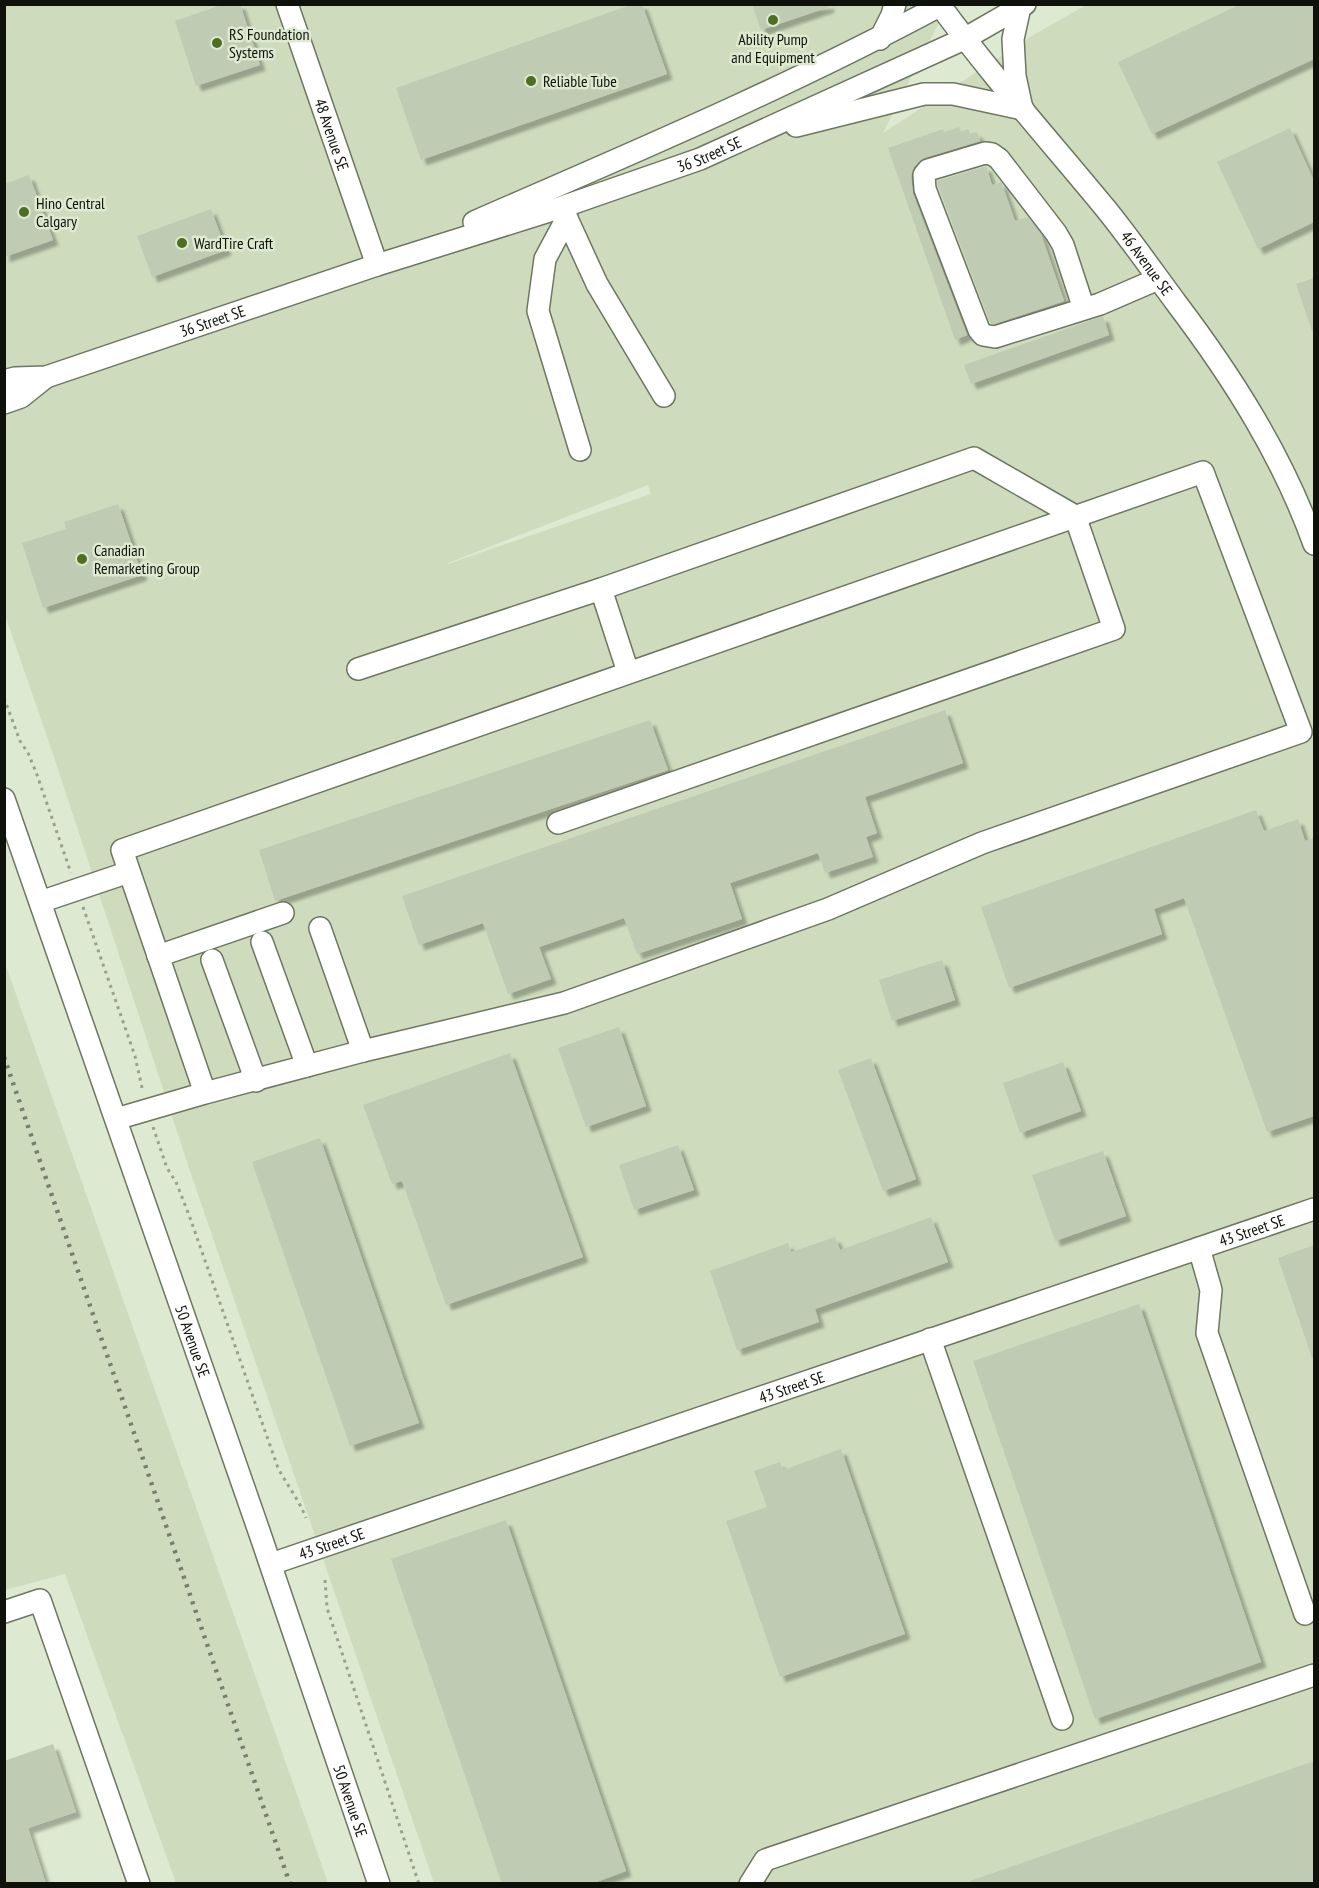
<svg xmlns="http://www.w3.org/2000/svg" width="1319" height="1888" font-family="'PT Sans Narrow',sans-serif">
	<defs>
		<filter id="shadow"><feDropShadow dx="5.5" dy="5.5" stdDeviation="1.5" flood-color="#0004"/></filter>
	</defs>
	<rect width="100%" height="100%" fill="#dde9d0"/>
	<!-- built -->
	<g fill="#cedcbd" fill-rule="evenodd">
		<path d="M4 5H948L883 133 1035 34 1086 5H1314V1883H434L189 1168 53 754 5 615ZM648 485 651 494 448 564V563Z"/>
		<path d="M4 963H5L328 1883H176L65 1574 5 1590Z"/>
	</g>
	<!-- building -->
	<g fill="#c0cbb3" filter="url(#shadow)">
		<path d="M224 4H240L260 65 196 86 175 21Z"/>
		<path d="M633 4H642L667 74 421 160 396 88Z"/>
		<path d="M752 4H829V7L761 30Z"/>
		<path d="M1241 4H1314V59L1152 134 1118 62Z"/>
		<path d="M959 127 961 132 968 129 970 134 977 132 980 141 924 158 914 167 911 176 913 194 967 335 955 340 888 148 943 129 944 132Z"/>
		<path d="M1290 128 1314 181V222L1258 249 1217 162Z"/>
		<path d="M986 166 992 185 1001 182 1002 184 1015 221 1028 217 1041 234 1064 301 994 324 990 323 938 186 937 181Z"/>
		<path d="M29 175 53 240 4 257V184Z"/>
		<path d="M211 209 226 250 152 277 137 236Z"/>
		<path d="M1314 278V331H1312L1296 284Z"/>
		<path d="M1103 316 1109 335 971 384 964 365Z"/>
		<path d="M118 504 142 575 43 608 22 543 66 529 64 522Z"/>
		<path d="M945 710 963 763 865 797 877 833 866 837 873 857 825 873 818 853 730 883 742 919 637 954 624 918 539 947 551 979 508 994 483 923 419 945 402 896Z"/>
		<path d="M650 720 668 770 275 901 259 850Z"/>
		<path d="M1256 810 1264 831 1298 819 1305 841 1314 838V1116L1267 1132 1184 898 1154 909 1162 934 1009 988 981 907Z"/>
		<path d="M942 960 955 1000 892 1021 879 980Z"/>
		<path d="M619 1027 646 1106 586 1127 558 1048Z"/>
		<path d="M510 1053 583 1257 446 1305 402 1181 392 1184 363 1105Z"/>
		<path d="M871 1058 916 1179 883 1191 838 1070Z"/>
		<path d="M1063 1062 1081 1111 1020 1133 1003 1083Z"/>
		<path d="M320 1138 419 1423 350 1446 252 1162Z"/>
		<path d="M678 1145 694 1190 634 1210 619 1165Z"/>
		<path d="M1103 1151 1126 1216 1055 1241 1032 1175Z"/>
		<path d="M931 1217 948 1262 815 1309 819 1322 737 1350 710 1271 788 1243 791 1252 835 1237 840 1250Z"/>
		<path d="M1314 1245V1358H1312L1278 1258Z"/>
		<path d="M1139 1304 1261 1662 1095 1719 973 1361Z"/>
		<path d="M841 1449 905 1634 780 1677 726 1521 767 1507 754 1471 780 1462 783 1470Z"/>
		<path d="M506 1520 626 1871 591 1884H502L391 1559Z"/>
		<path d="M53 1744 76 1812 28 1828 46 1884H4V1761Z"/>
		<path d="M1314 1761V1884H970V1881Z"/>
	</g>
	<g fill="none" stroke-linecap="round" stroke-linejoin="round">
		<!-- minor casing -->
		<g stroke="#6c7660" stroke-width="24">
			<g id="minor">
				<path id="s1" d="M287 4 377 265"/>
				<path id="s2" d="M939 4C991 75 1050 141 1106 209 1131 240 1154 273 1177 304 1233 378 1283 457 1314 544"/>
				<path d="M1020 7 1013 39 1015 76 1021 104"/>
				<path d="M880 39 892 15 895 4"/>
				<path d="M796 126 924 94H953L1023 109"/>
				<path d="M563 210 597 284 664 396"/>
				<path d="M567 218 545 259 538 311 580 450"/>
				<path d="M474 222C632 153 791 86 943 4"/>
				<path d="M1084 309 1063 245 1056 233 999 159 992 154 985 153 928 170 924 175 925 189 979 330 983 335 995 337 1100 304 1158 279"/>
				<path id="s3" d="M4 381 15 378 46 377 377 265 562 207 700 159 964 39 1025 4"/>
				<path d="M4 403 21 397 46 377"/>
				<path d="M358 669 601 589"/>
				<path id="s4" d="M4 799 260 1534 379 1884"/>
				<path d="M558 823 1114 629 1075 516 974 458 601 589 628 672"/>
				<path d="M40 902 129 872"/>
				<path d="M320 928 363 1051"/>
				<path d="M262 942 307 1066"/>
				<path d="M158 956 283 913"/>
				<path d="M212 960 256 1081"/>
				<path d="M116 1119 205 1093 363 1051 564 1003 828 909 982 843 1301 732 1203 472 122 850 205 1093"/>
				<path d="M1199 1248 1211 1290 1207 1333 1305 1614"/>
				<path d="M930 1339 1062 1719"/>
				<path id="s5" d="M271 1564 1314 1209"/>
				<path d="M4 1612 40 1600 139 1884"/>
				<path d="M750 1884 765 1860 1314 1675"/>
			</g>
		</g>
		<!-- path -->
		<g stroke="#98a18e" stroke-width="3" stroke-dasharray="3 4.5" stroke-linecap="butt">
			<path d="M4 698 20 741 28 753 36 772 71 873"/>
			<path d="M83 907 135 1056 143 1092"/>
			<path d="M153 1127 167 1168 176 1182 189 1215 278 1468C287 1485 299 1500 306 1518"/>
			<path d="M325 1580 327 1608 419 1884"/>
		</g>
		<!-- minor -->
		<use href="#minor" stroke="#fff" stroke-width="21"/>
		<!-- rail -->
		<path stroke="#767e6d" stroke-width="4.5" stroke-dasharray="3 6" stroke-linecap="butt" d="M4 1057 290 1884"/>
	</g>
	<!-- markers -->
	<g fill="#516d21" stroke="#dde9d0" stroke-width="2">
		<circle cx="773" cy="20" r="6"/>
		<circle cx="217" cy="43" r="6"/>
		<circle cx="531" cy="81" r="6"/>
		<circle cx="24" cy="212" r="6"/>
		<circle cx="182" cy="243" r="6"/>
		<circle cx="82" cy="559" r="6"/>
	</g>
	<g text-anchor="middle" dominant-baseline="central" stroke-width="5" stroke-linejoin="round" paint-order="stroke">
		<!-- poi labels -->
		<g font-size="16" fill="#0e120a" stroke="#dde9d0" text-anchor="start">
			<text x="229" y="34">RS Foundation<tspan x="229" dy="18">Systems</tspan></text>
			<text x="773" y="39" text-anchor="middle">Ability Pump<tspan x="773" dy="18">and Equipment</tspan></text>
			<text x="543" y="81">Reliable Tube</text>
			<text x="36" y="203">Hino Central<tspan x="36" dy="18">Calgary</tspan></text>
			<text x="194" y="243">WardTire Craft</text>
			<text x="94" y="550">Canadian<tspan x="94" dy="18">Remarketing Group</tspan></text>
		</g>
		<!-- street labels -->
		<g font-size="16" fill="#0e120a" stroke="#dde9d0">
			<text stroke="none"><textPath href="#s1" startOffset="138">48 Avenue SE</textPath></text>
			<text stroke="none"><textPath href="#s3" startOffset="742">36 Street SE</textPath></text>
			<text stroke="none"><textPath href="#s2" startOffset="332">46 Avenue SE</textPath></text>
			<text stroke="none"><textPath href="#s3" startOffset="218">36 Street SE</textPath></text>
			<text stroke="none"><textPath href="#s5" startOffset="1036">43 Street SE</textPath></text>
			<text stroke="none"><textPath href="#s4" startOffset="574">50 Avenue SE</textPath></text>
			<text stroke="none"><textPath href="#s5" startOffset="550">43 Street SE</textPath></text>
			<text stroke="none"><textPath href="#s5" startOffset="64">43 Street SE</textPath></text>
			<text stroke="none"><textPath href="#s4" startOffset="1060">50 Avenue SE</textPath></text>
		</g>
	</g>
	<!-- border -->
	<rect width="1319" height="1888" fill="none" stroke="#0e120a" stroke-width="12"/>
</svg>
